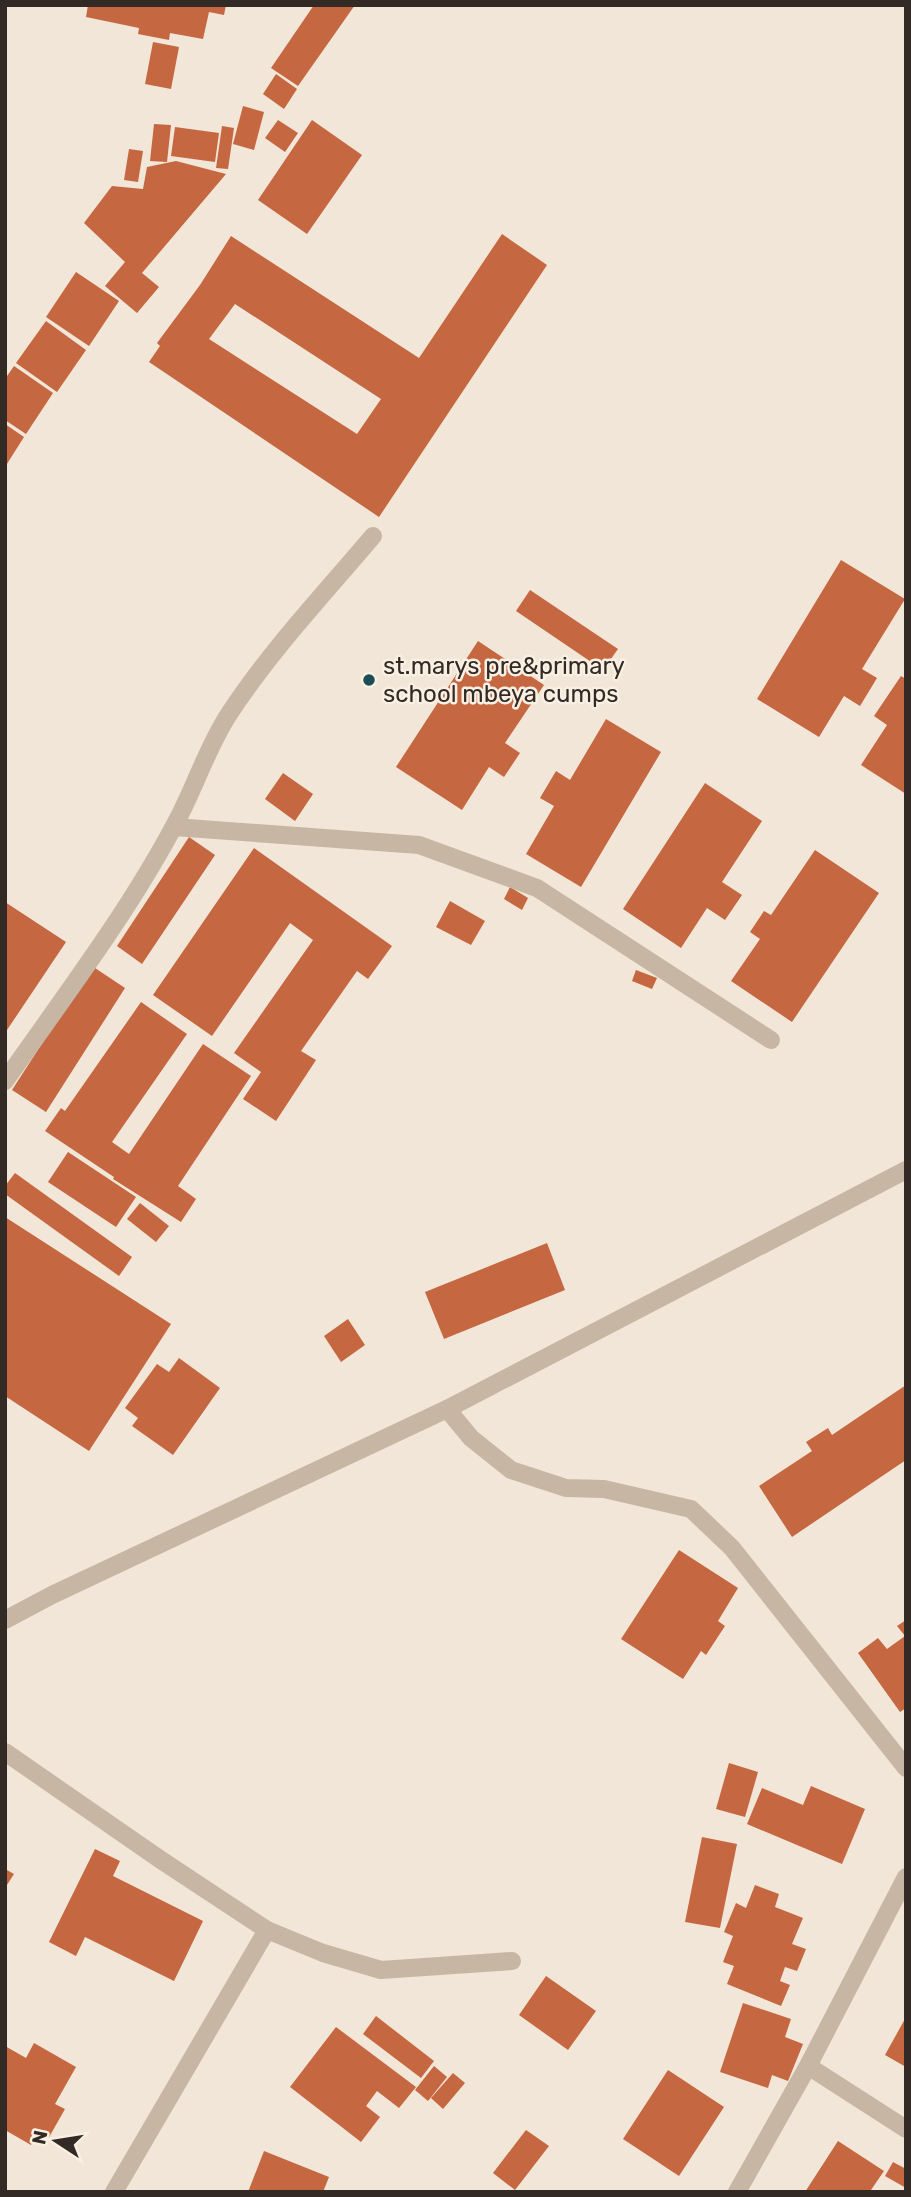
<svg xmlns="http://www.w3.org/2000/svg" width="911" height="2197" font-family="Rubik,sans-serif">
	<rect width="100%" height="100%" fill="#f1e6d7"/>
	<!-- building -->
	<g fill="#c56740" fill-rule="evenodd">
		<path d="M88 5H226L224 15 209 12 203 39 170 33 169 40 138 34 139 28 86 17Z"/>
		<path d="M314 5H355L298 86 271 68Z"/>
		<path d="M153 42 179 47 171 89 145 84Z"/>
		<path d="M276 74 297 89 284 109 263 94Z"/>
		<path d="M243 106 264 112 254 150 233 144Z"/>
		<path d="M278 120 298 133 285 152 265 138Z"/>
		<path d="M312 120 362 155 307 234 258 200Z"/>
		<path d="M154 124 171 125 167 162 150 161Z"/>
		<path d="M222 126 234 128 228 169 216 168Z"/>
		<path d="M175 127 219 133 215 162 171 156Z"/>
		<path d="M129 149 143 151 138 182 124 180Z"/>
		<path d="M176 161 226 174 142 273 159 287 137 313 105 286 125 262 84 223 112 186 143 189 147 167Z"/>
		<path d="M502 234 547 265 379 517 149 362 160 346 157 343 200 285 231 236 419 358ZM235 304 381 399 357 434 209 339Z"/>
		<path d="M76 272 119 301 89 346 46 317Z"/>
		<path d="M46 321 86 350 57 392 16 363Z"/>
		<path d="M14 366 53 393 26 434 5 420V379Z"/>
		<path d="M5 424 24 437 5 467Z"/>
		<path d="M841 560 905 599 862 669 877 678 860 706 844 696 819 737 757 699Z"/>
		<path d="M530 590 618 649 603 670 516 611Z"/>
		<path d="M478 641 544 685 505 743 520 753 504 777 489 767 462 810 396 767Z"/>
		<path d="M901 676 906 679V794L861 765 887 725 874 716Z"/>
		<path d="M606 719 661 752 581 887 526 854 554 806 540 798 556 771 570 780Z"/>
		<path d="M283 773 313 794 295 821 265 799Z"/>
		<path d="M705 783 762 821 722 882 742 895 725 920 707 908 681 948 623 909Z"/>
		<path d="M189 837 215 855 142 964 117 946Z"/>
		<path d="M254 848 392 946 368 979 357 971 301 1051 316 1060 276 1121 243 1099 261 1072 234 1053 313 940 290 923 212 1036 153 995Z"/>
		<path d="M815 850 879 893 792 1022 731 981 760 939 750 932 764 911 771 915Z"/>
		<path d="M510 887 528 898 522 910 504 899Z"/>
		<path d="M450 901 485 921 471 945 436 927Z"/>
		<path d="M5 902 66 942 5 1033Z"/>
		<path d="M92 966 125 988 46 1112 12 1090Z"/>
		<path d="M636 970 657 978 652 989 632 981Z"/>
		<path d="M141 1002 187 1034 112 1142 129 1154 203 1044 251 1076 178 1186 196 1199 181 1222 113 1179 114 1177 45 1131 61 1108 65 1111Z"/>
		<path d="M68 1152 136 1197 116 1227 48 1182Z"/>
		<path d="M15 1173 132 1257 119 1276 5 1194V1186Z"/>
		<path d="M140 1203 169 1226 156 1242 127 1219Z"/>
		<path d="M5 1217 171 1324 89 1451 5 1396Z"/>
		<path d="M547 1243 565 1290 444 1339 425 1292Z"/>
		<path d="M348 1319 365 1345 341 1362 324 1336Z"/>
		<path d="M179 1358 220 1388 173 1455 132 1426 138 1418 125 1408 157 1364 169 1372Z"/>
		<path d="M906 1385V1460L792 1537 759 1486 812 1451 806 1442 828 1428 832 1435Z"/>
		<path d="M679 1550 738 1588 718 1621 725 1626 706 1655 701 1651 683 1679 621 1639Z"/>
		<path d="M906 1620V1708L900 1712 858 1653 878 1638 887 1649 905 1636 897 1626Z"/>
		<path d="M729 1763 758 1772 745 1817 716 1809Z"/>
		<path d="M811 1786 865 1809 842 1864 747 1824 762 1788 803 1805Z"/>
		<path d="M702 1837 737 1844 720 1928 685 1922Z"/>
		<path d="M95 1849 120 1861 113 1876 203 1921 174 1981 85 1937 76 1956 49 1942Z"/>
		<path d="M5 1869 14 1874 5 1888Z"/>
		<path d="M755 1885 779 1894 775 1907 803 1918 792 1944 806 1949 797 1971 785 1967 780 1981 790 1985 781 2006 727 1984 734 1966 723 1962 733 1936 724 1932 736 1903 746 1908Z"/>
		<path d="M546 1976 596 2011 568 2050 519 2015Z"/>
		<path d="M743 2003 791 2019 785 2037 803 2044 788 2081 772 2075 768 2088 720 2072Z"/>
		<path d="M376 2016 434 2061 421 2078 363 2034Z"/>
		<path d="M906 2017V2067L885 2055Z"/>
		<path d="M336 2027 416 2087 399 2108 377 2091 366 2106 380 2117 361 2142 290 2087Z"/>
		<path d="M34 2043 76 2067 55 2104 65 2109 48 2139 38 2133 31 2145 5 2130V2046L26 2058Z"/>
		<path d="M434 2066 447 2077 428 2101 415 2090Z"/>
		<path d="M668 2070 724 2107 679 2176 623 2139Z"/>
		<path d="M453 2073 465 2083 443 2109 431 2098Z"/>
		<path d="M526 2130 549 2146 515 2190 493 2173Z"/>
		<path d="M838 2141 884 2171 871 2190 874 2192H805Z"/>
		<path d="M264 2151 329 2177 323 2192H248Z"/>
		<path d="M893 2162 906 2169V2188L885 2176Z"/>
	</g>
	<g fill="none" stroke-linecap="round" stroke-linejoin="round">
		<!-- lane -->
		<g stroke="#c8b6a4" stroke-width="18">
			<path d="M174 827 419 845 537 888 771 1040"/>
			<path d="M5 1081C63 998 125 917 173 828 194 791 206 749 229 714 271 650 324 594 373 536"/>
		</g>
		<!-- street -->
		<g stroke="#c8b6a4" stroke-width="18">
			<path d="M447 1409 471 1438 511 1470 566 1488 604 1489 691 1509 732 1548 906 1768"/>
			<path d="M5 1620 52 1595 447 1409 906 1170"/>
			<path d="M5 1752 161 1860 267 1930 323 1953 381 1970 512 1961"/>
			<path d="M808 2066 906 2129"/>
			<path d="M114 2192 267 1930"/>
			<path d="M737 2192 808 2066 906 1877"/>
		</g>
	</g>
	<!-- markers -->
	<circle fill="#1b4e54" stroke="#f9f0e3" stroke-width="2.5" cx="369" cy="680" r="7"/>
	<g text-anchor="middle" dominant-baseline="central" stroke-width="5" stroke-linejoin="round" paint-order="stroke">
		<!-- poi labels -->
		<g font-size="24" fill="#332a25" stroke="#f9f0e3" text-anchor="start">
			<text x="383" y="666">st.marys pre&amp;primary<tspan x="383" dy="28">school mbeya cumps</tspan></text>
		</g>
	</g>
	<!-- border -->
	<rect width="911" height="2197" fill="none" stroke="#332a25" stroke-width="14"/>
	<!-- north arrow -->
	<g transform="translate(56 2141) rotate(282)" stroke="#f9f0e3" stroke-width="5" paint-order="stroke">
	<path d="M0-5L12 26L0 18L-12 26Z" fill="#332a25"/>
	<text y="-10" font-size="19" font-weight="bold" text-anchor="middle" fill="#332a25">N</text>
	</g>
</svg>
